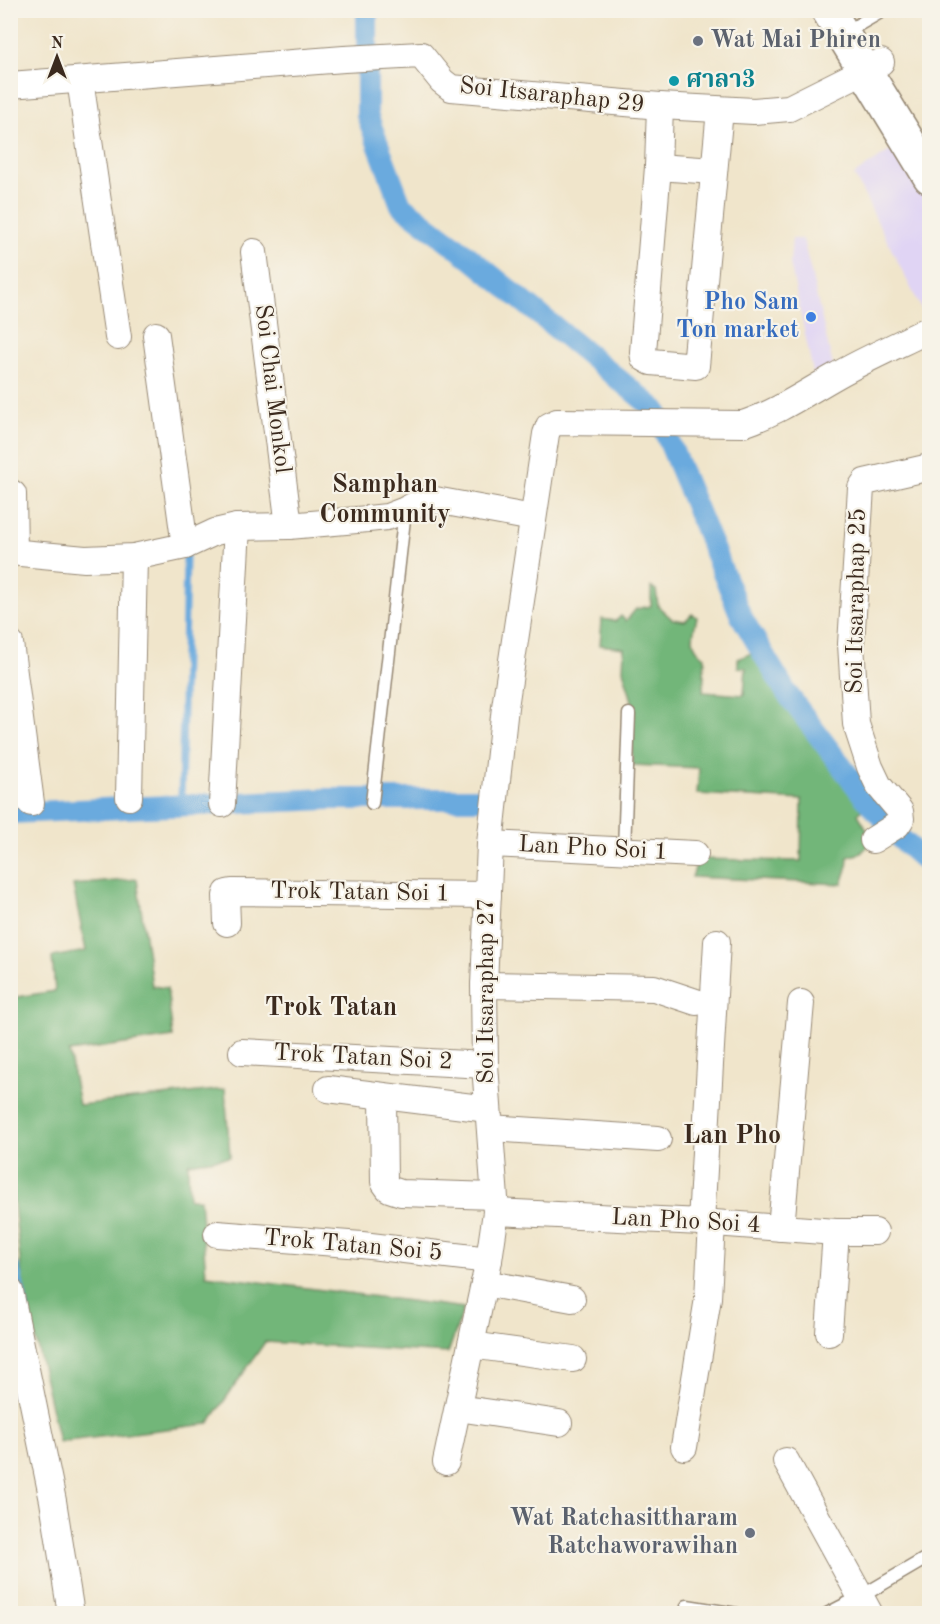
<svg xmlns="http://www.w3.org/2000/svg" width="940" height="1624" font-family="'Old Standard TT','Noto Serif Thai',serif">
	<rect width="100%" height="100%" fill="#f7f3e8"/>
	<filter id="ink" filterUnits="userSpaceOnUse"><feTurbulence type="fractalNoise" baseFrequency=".0167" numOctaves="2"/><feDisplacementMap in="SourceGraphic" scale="12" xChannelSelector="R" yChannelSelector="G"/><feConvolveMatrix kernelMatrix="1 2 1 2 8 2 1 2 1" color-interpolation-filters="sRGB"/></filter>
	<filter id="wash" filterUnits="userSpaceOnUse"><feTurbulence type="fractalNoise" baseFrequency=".008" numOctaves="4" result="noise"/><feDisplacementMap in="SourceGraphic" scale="24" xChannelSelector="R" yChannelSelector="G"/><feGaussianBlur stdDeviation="1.35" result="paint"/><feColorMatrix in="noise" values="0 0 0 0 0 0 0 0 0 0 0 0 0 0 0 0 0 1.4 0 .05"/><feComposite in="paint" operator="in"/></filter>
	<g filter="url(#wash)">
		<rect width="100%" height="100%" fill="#f0e5cb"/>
		<!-- built -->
		<g fill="#e0d4f4">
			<path d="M897 146 929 198V324L854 175Z"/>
			<path d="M792 239H803L834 370 814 377 790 263Z"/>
		</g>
		<!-- forest -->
		<g fill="#72b679" stroke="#56704c" stroke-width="1.5">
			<path d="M651 587 656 590 658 606 672 619 685 621 692 614 697 617C693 635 688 645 705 657L703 692 744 695 746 668 738 667V659L752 653 759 666 863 808 858 814 873 840 861 853 848 857 847 869 842 884 692 877 698 859 801 861 802 800 697 794 699 768 632 765V701L623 670 624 648 600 645 602 619 616 621 621 616 626 621 636 609 651 606Z"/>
			<path d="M137 879 152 986 167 988 173 1037 69 1052 79 1105 225 1089 230 1157 188 1163 189 1199H200L206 1275 464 1308 448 1353 265 1342 208 1424 59 1442 22 1278 11 1177V998L55 991 52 957 86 951 73 885Z"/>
		</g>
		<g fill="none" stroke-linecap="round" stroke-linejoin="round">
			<!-- stream -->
			<path stroke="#6baade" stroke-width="7" d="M181 805 186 557"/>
			<!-- canal -->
			<g stroke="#6baade" stroke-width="22">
				<path d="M367 10V115L401 205 469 257 656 410 741 616 767 660 786 692 866 799 901 839 930 865"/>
				<path d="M10 813 328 799H484"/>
				<path d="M10 1271 18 1308"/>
			</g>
		</g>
	</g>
	<g filter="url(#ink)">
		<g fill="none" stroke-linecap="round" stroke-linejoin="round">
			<!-- service casing -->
			<g stroke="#968874" stroke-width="15">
				<g id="service">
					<path d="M858 25 884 10"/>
					<path d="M372 803 405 510"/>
					<path d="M624 850 629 714"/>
					<path d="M687 1614V1606L737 1614"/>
					<path d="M827 1614 860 1597 930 1556"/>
				</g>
			</g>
			<!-- minor casing -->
			<g stroke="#968874" stroke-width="28">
				<g id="minor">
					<path d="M80 80 118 337"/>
					<path d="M10 85 344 59 421 55 442 81 451 88 660 106 754 111 789 108 881 62"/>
					<path d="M660 106 658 167 643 352 644 358 651 362 696 366 720 110"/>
					<path d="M658 167 714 171"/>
					<path d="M254 252 289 526"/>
					<path d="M156 335 185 546"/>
					<path d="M10 492 13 494 14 552"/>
					<path d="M10 552 85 559 134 557 185 546 215 532 237 527 289 526 368 519 387 517 405 510 424 500H435L533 518"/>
					<path d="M10 643 31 803"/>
					<path d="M129 797 134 557"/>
					<path d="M222 804 237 527"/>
					<path d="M873 840 897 825 901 819 900 811 879 786 870 767 856 724 851 644 861 488 865 482 930 467"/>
					<path d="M490 844 695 854"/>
					<path d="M227 923 226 896 227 893 232 892 488 895"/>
					<path d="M484 985 654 988 696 1002"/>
					<path d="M242 1052 485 1065"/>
					<path d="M328 1089 488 1109"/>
					<path d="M383 1096 384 1182 389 1189 401 1193 494 1196"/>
					<path d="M490 1128 658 1139"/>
					<path d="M496 1212 701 1222 836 1232H875"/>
					<path d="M701 1222 717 942"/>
					<path d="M781 1228 801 1003"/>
					<path d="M217 1234 362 1245 489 1260"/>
					<path d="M484 1283 572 1299"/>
					<path d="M10 1291 53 1501 71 1614"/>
					<path d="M829 1333 836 1232"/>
					<path d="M471 1345 573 1359"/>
					<path d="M458 1408 559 1423"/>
					<path d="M684 1447 708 1298 712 1223"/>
					<path d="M786 1461 870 1614"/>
					<path d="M446 1462 489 1260 496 1212 485 1065 484 985 490 844 505 707 546 434 549 426 557 422 743 424C776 413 804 394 834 377 865 359 898 345 930 329"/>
				</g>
			</g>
			<!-- secondary casing -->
			<g stroke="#968874" stroke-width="36">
				<path id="secondary" d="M828 10 930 177"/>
			</g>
			<!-- service -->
			<use href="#service" stroke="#fff" stroke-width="12"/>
			<!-- minor -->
			<use href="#minor" stroke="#fff" stroke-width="26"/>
			<!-- secondary -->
			<use href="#secondary" stroke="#fff" stroke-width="33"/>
		</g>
	</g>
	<!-- markers -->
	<g fill="#6b7280" stroke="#f7f3e8" stroke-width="2">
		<circle cx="698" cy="41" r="6"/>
		<circle cx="750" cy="1533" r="6"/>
	</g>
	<circle fill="#0f9aa8" stroke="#f7f3e8" stroke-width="2" cx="674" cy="81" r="6"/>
	<circle fill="#3f7fe0" stroke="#f7f3e8" stroke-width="2" cx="811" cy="317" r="6"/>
	<g text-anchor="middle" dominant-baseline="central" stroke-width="4.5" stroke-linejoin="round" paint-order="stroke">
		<!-- worship labels -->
		<g font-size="24" font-weight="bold" fill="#5b616d" stroke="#f7f3e8" text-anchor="start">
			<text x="710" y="41">Wat Mai Phiren</text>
			<text x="738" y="1519" text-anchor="end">Wat Ratchasittharam<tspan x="738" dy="28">Ratchaworawihan</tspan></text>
		</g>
		<!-- culture labels -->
		<g font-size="24" font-weight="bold" fill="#0d838f" stroke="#f7f3e8" text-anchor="start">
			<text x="686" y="81">ศาลา3</text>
		</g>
		<!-- street labels -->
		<g font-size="24" fill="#3b2a1e" stroke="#f7f3e8">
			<text transform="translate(552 96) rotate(6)">Soi Itsaraphap 29</text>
			<text transform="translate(272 389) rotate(83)">Soi Chai Monkol</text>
			<text transform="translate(857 601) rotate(-89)">Soi Itsaraphap 25</text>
			<text transform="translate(593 849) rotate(3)">Lan Pho Soi 1</text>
			<text transform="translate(360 893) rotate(1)">Trok Tatan Soi 1</text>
			<text transform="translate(487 991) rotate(-90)">Soi Itsaraphap 27</text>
			<text transform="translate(363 1058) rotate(3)">Trok Tatan Soi 2</text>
			<text transform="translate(686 1222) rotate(3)">Lan Pho Soi 4</text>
			<text transform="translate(353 1246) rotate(5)">Trok Tatan Soi 5</text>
		</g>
		<!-- shop labels -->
		<g font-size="24" font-weight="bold" fill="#366cbe" stroke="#f7f3e8" text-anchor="end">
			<text x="799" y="303">Pho Sam<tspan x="799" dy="28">Ton market</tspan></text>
		</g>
		<!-- neighbourhood labels -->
		<g font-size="26" font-weight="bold" fill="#3b2a1e" stroke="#f7f3e8">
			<text x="385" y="485">Samphan<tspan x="385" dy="30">Community</tspan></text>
			<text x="331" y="1008">Trok Tatan</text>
			<text x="732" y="1136">Lan Pho</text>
		</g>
	</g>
	<!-- margin -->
	<rect width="940" height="1624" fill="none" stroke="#f7f3e8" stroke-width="36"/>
	<!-- north arrow -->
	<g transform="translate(57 57)" stroke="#f7f3e8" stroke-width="4.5" paint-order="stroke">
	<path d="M0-4.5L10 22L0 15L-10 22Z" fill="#3b2a1e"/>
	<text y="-9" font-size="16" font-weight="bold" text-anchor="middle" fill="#3b2a1e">N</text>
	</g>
</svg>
